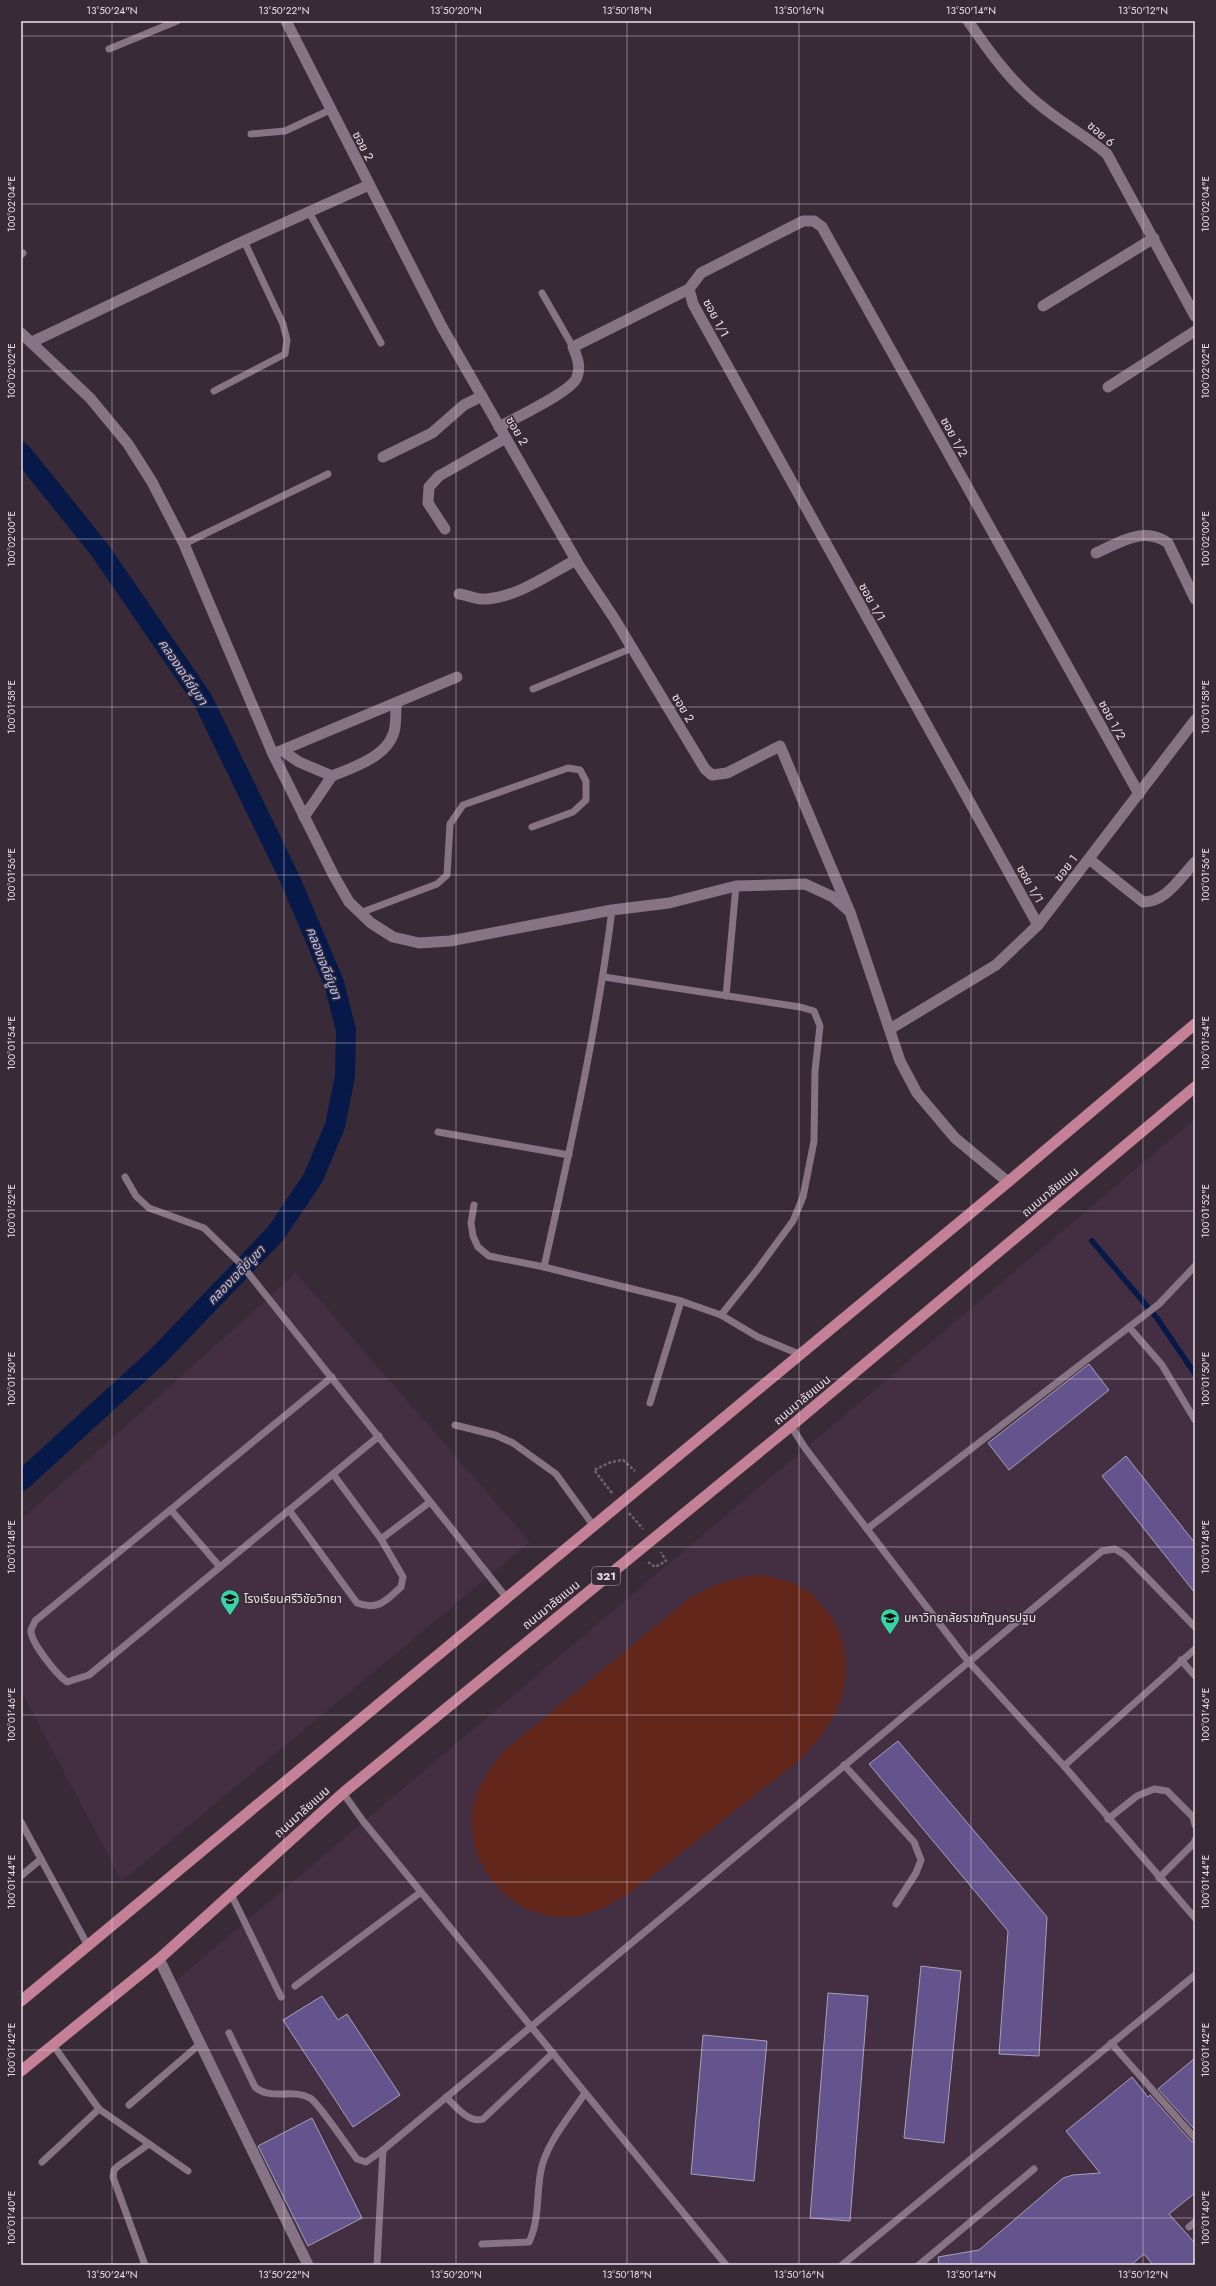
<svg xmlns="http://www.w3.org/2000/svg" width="1216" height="2286" font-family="Jost,'Noto Sans Thai',sans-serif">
	<rect width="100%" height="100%" fill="#392a38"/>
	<!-- built -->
	<g fill="#442f42">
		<path d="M1195 1119V2265H313L173 1983Z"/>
		<path d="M296 1273 530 1542 122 1881 21 1691V1520Z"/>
	</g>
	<!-- green -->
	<path fill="#62261a" d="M760 1575C777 1578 791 1581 806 1590 812 1593 817 1600 821 1605 848 1633 852 1671 838 1707 830 1727 815 1743 801 1759L630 1893C615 1901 600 1911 583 1915 519 1928 462 1870 473 1806 477 1786 492 1766 504 1751L692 1596C715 1585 734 1576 760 1575Z"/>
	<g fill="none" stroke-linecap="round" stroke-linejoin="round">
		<!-- stream -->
		<path stroke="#071948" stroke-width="5.5" d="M1092 1241 1157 1318 1195 1374"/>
		<!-- canal -->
		<path stroke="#071948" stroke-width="20" d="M21 452 99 549 203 700 290 879 334 983 346 1030 345 1076 335 1126 313 1178 276 1233 158 1356 21 1481"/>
	</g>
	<!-- building -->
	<g fill="#64538c" stroke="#a6a1b8">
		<path d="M1089 1364 1109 1390 1009 1470 988 1443Z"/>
		<path d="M1126 1456 1195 1543V1593L1102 1476Z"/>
		<path d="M898 1741 1047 1917 1039 2056 999 2054 1008 1931 869 1764Z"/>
		<path d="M921 1966 961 1971 944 2143 904 2138Z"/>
		<path d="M828 1993 868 1996 850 2221 810 2218Z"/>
		<path d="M322 1996 338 2020 347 2014 400 2095 353 2127 283 2020Z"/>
		<path d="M703 2035 767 2041 754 2181 691 2174Z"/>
		<path d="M1195 2058V2130L1158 2089Z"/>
		<path d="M1132 2077 1148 2097 1150 2095 1191 2141 1195 2143V2193L1169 2214 1195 2243V2265H1153L1144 2254 1131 2265H939L938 2257 979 2250 1063 2178 1073 2175 1100 2173 1066 2131Z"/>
		<path d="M312 2118 362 2218 308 2246 258 2146Z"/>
	</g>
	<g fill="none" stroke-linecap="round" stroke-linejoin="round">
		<!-- path -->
		<g stroke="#716470" stroke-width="2.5" stroke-dasharray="3 2" stroke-linecap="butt">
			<path d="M612 1493 594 1470 611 1462 623 1460 635 1471"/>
			<path d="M629 1513 643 1529"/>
			<path d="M648 1562 655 1567 666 1561 661 1552"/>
		</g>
		<!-- service -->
		<g stroke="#867384" stroke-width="7">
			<path d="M109 49 177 21"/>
			<path d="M251 134 285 131 330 110"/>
			<path d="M309 212 381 343"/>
			<path d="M21 255 23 253"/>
			<path d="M542 293 573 347"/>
			<path d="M214 391 285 354 287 340 283 324 244 241"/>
			<path d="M184 544 328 474"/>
			<path d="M533 689 632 648"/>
			<path d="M360 913 437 884 447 875 450 824 463 805 568 768 580 770 586 781V800L573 812 532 827"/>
			<path d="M604 977 800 1007 814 1011 820 1026 815 1071 814 1141 803 1197 793 1221 757 1270 721 1315"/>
			<path d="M726 996 736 886"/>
			<path d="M438 1132 569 1155"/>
			<path d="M125 1177 136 1196 149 1208 204 1228 241 1264 506 1597"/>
			<path d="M474 1205 471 1223 473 1236 478 1247 489 1256 544 1267 681 1301 721 1315 758 1337 799 1354"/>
			<path d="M544 1267C570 1149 597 1030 612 910"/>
			<path d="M1129 1327 1162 1365 1195 1420"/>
			<path d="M332 1377 35 1621C34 1624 32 1627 31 1630 30 1642 57 1675 67 1682L89 1675 379 1436"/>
			<path d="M650 1403 681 1301"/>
			<path d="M455 1425 495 1435 513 1443 556 1474 593 1525"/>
			<path d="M791 1426 805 1448 968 1661 1064 1766 1195 1918"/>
			<path d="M171 1510 220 1567"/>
			<path d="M289 1510 357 1603C379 1611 386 1600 401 1587L403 1577 381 1539 333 1474"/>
			<path d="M867 1529 1159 1304 1195 1266"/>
			<path d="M381 1539 430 1502"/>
			<path d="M1181 1660 1195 1676"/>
			<path d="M844 1765 914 1842 921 1860 916 1873 896 1904"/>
			<path d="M1064 1766 1195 1649"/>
			<path d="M343 1793 363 1821 726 2265"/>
			<path d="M1108 1819 1137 1796 1154 1789 1167 1791 1193 1817 1195 1825"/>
			<path d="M21 1822 87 1944"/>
			<path d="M21 1876 41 1859"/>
			<path d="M1159 1878 1194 1843 1195 1840"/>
			<path d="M231 1894 281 1997"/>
			<path d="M295 1986 421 1892"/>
			<path d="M229 2033 255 2087C271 2101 292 2088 310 2098 318 2102 349 2149 357 2159L366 2162 383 2150 1102 1551 1115 1549 1125 1555 1195 1627"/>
			<path d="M1111 2043 1195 2138"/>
			<path d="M53 2045 99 2109 188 2171"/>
			<path d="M446 2097C455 2106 469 2124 483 2119L553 2053"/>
			<path d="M129 2105 200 2044"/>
			<path d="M42 2162 99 2109"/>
			<path d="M1189 2227 1195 2222"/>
			<path d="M482 2244 529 2242C540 2219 536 2195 541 2170 547 2142 570 2116 585 2093"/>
			<path d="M145 2265 113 2177 114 2170 118 2166 149 2144"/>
			<path d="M377 2265 383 2150"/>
			<path d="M842 2265 1195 1975"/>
			<path d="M919 2265 1034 2169"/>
		</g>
		<!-- minor -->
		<g stroke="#867384" stroke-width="11">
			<path d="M286 21 442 327 580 567 614 618 705 769 712 775 727 773 780 746 849 910"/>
			<path d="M968 21C990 53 1014 86 1045 109 1065 125 1087 137 1107 154L1195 316"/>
			<path d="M689 289 693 304 1038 925"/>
			<path d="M1043 306 1154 238"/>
			<path d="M21 333 90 398 128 444 152 482 184 544 273 754 334 876 349 902 371 923 393 937 419 943 450 941 612 910 669 903 736 886 805 884 833 897 850 912 900 1061 917 1093 955 1138 1008 1182"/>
			<path d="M32 342 244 241 369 185"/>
			<path d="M1108 387 1195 331"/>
			<path d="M499 427C515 418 573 391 577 377 581 366 577 357 573 347L689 289 701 273 803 221H814L822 227 1139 794"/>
			<path d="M383 457 432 433 464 405 482 396"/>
			<path d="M445 529 428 503 429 487 439 476 506 438"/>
			<path d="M1096 553C1121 542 1143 526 1168 543L1195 599"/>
			<path d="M459 594C467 595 478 600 486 599 518 597 549 574 576 560"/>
			<path d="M283 751 299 762 332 776C354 767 391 756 395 727 396 719 396 711 396 703"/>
			<path d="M273 754 457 677"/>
			<path d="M304 817 332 776"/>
			<path d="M1089 859 1143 902C1166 902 1180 878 1195 862"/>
			<path d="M890 1029 996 965 1038 925 1195 720"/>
			<path d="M159 1959 308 2265"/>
		</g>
		<!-- trunk -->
		<g stroke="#c38096" stroke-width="11">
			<path d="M21 2001 1008 1182 1195 1024"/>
			<path d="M21 2071 159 1959 343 1793 791 1426 1195 1087"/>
		</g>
	</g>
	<!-- ticks -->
	<path fill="none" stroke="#ebe1ea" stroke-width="1" stroke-opacity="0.45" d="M112 21V2265M284 21V2265M456 21V2265M627 21V2265M799 21V2265M971 21V2265M1143 21V2265M21 36H1195M21 204H1195M21 371H1195M21 539H1195M21 707H1195M21 875H1195M21 1043H1195M21 1211H1195M21 1379H1195M21 1547H1195M21 1715H1195M21 1882H1195M21 2050H1195M21 2218H1195"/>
	<!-- icons -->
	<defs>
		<g id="school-pin" transform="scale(1)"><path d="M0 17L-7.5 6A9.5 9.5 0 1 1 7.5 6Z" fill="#38d4a6" stroke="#392a38"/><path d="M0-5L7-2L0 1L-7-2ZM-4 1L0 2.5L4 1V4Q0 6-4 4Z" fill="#111"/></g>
		<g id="university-pin" transform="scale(1)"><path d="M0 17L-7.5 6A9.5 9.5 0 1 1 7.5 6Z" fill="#38d4a6" stroke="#392a38"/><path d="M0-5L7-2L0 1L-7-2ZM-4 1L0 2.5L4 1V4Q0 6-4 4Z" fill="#111"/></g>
	</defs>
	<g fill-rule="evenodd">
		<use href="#school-pin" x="230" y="1599"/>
		<use href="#university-pin" x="890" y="1618"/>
	</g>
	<g text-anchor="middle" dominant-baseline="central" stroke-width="3" stroke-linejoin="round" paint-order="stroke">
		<!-- shield labels -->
		<rect fill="#392a38" stroke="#b6aab5" stroke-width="1" x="592" y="1567" width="28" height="18" rx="3"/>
		<g font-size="11" font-weight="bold" fill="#ebe1ea">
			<text x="606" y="1576">321</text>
		</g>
		<!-- street labels -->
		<g font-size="12" fill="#ebe1ea" stroke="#392a38">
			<text transform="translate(1101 134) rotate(41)">ซอย 6</text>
			<text transform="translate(363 146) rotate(63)">ซอย 2</text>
			<text transform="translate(716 318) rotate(62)">ซอย 1/1</text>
			<text transform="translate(517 431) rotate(60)">ซอย 2</text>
			<text transform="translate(954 437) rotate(61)">ซอย 1/2</text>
			<text transform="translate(872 602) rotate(61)">ซอย 1/1</text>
			<text transform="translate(683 708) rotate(59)">ซอย 2</text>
			<text transform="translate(1112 720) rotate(61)">ซอย 1/2</text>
			<text transform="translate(1066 868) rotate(-52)">ซอย 1</text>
			<text transform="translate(1030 884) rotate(61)">ซอย 1/1</text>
			<text transform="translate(1050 1192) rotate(-40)">ถนนมาลัยแมน</text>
			<text transform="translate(802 1400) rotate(-40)">ถนนมาลัยแมน</text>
			<text transform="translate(551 1605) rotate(-39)">ถนนมาลัยแมน</text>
			<text transform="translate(302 1812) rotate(-42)">ถนนมาลัยแมน</text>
		</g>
		<!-- poi labels -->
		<g font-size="12" fill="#ebe1ea" stroke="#392a38" text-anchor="start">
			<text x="244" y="1599">โรงเรียนศรีวิชัยวิทยา</text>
			<text x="904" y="1618">มหาวิทยาลัยราชภัฏนครปฐม</text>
		</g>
		<!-- water labels -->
		<g font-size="13" font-style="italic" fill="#afc6f7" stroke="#392a38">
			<text transform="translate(183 672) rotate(56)">คลองเจดีย์บูชา</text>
			<text transform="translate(324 963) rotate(69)">คลองเจดีย์บูชา</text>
			<text transform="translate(236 1275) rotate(-46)">คลองเจดีย์บูชา</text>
		</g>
	</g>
	<!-- border -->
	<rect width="1216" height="2286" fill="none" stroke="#392a38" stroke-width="44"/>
	<rect x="22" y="22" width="1172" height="2242" fill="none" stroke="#ebe1ea" stroke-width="1.5"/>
	<g font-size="10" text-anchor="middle" fill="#ebe1ea">
		<text x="112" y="14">13°50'24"N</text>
		<text x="284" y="14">13°50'22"N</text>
		<text x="456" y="14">13°50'20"N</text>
		<text x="627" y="14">13°50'18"N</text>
		<text x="799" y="14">13°50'16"N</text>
		<text x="971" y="14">13°50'14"N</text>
		<text x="1143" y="14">13°50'12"N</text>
		<text transform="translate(1205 204) rotate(-90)" y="4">100°02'04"E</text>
		<text transform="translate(11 204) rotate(-90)" y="4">100°02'04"E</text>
		<text transform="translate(1205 371) rotate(-90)" y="4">100°02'02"E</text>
		<text transform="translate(11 371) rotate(-90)" y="4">100°02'02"E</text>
		<text transform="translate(1205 539) rotate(-90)" y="4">100°02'00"E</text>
		<text transform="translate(11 539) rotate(-90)" y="4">100°02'00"E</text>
		<text transform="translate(1205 707) rotate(-90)" y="4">100°01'58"E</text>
		<text transform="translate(11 707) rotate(-90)" y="4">100°01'58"E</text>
		<text transform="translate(1205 875) rotate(-90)" y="4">100°01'56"E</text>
		<text transform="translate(11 875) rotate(-90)" y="4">100°01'56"E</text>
		<text transform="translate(11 1043) rotate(-90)" y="4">100°01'54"E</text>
		<text transform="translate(1205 1043) rotate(-90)" y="4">100°01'54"E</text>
		<text transform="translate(1205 1211) rotate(-90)" y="4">100°01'52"E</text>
		<text transform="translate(11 1211) rotate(-90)" y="4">100°01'52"E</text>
		<text transform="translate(1205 1379) rotate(-90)" y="4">100°01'50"E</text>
		<text transform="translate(11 1379) rotate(-90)" y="4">100°01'50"E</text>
		<text transform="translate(11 1547) rotate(-90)" y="4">100°01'48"E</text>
		<text transform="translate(1205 1547) rotate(-90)" y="4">100°01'48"E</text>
		<text transform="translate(11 1715) rotate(-90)" y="4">100°01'46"E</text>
		<text transform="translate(1205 1715) rotate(-90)" y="4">100°01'46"E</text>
		<text transform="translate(11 1882) rotate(-90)" y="4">100°01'44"E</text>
		<text transform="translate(1205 1882) rotate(-90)" y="4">100°01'44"E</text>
		<text transform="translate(1205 2050) rotate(-90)" y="4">100°01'42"E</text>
		<text transform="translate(11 2050) rotate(-90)" y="4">100°01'42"E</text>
		<text transform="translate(1205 2218) rotate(-90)" y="4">100°01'40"E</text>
		<text transform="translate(11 2218) rotate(-90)" y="4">100°01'40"E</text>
		<text x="112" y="2278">13°50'24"N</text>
		<text x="284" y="2278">13°50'22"N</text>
		<text x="456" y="2278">13°50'20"N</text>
		<text x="627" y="2278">13°50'18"N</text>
		<text x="799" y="2278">13°50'16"N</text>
		<text x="971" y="2278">13°50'14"N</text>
		<text x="1143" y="2278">13°50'12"N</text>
	</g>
</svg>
